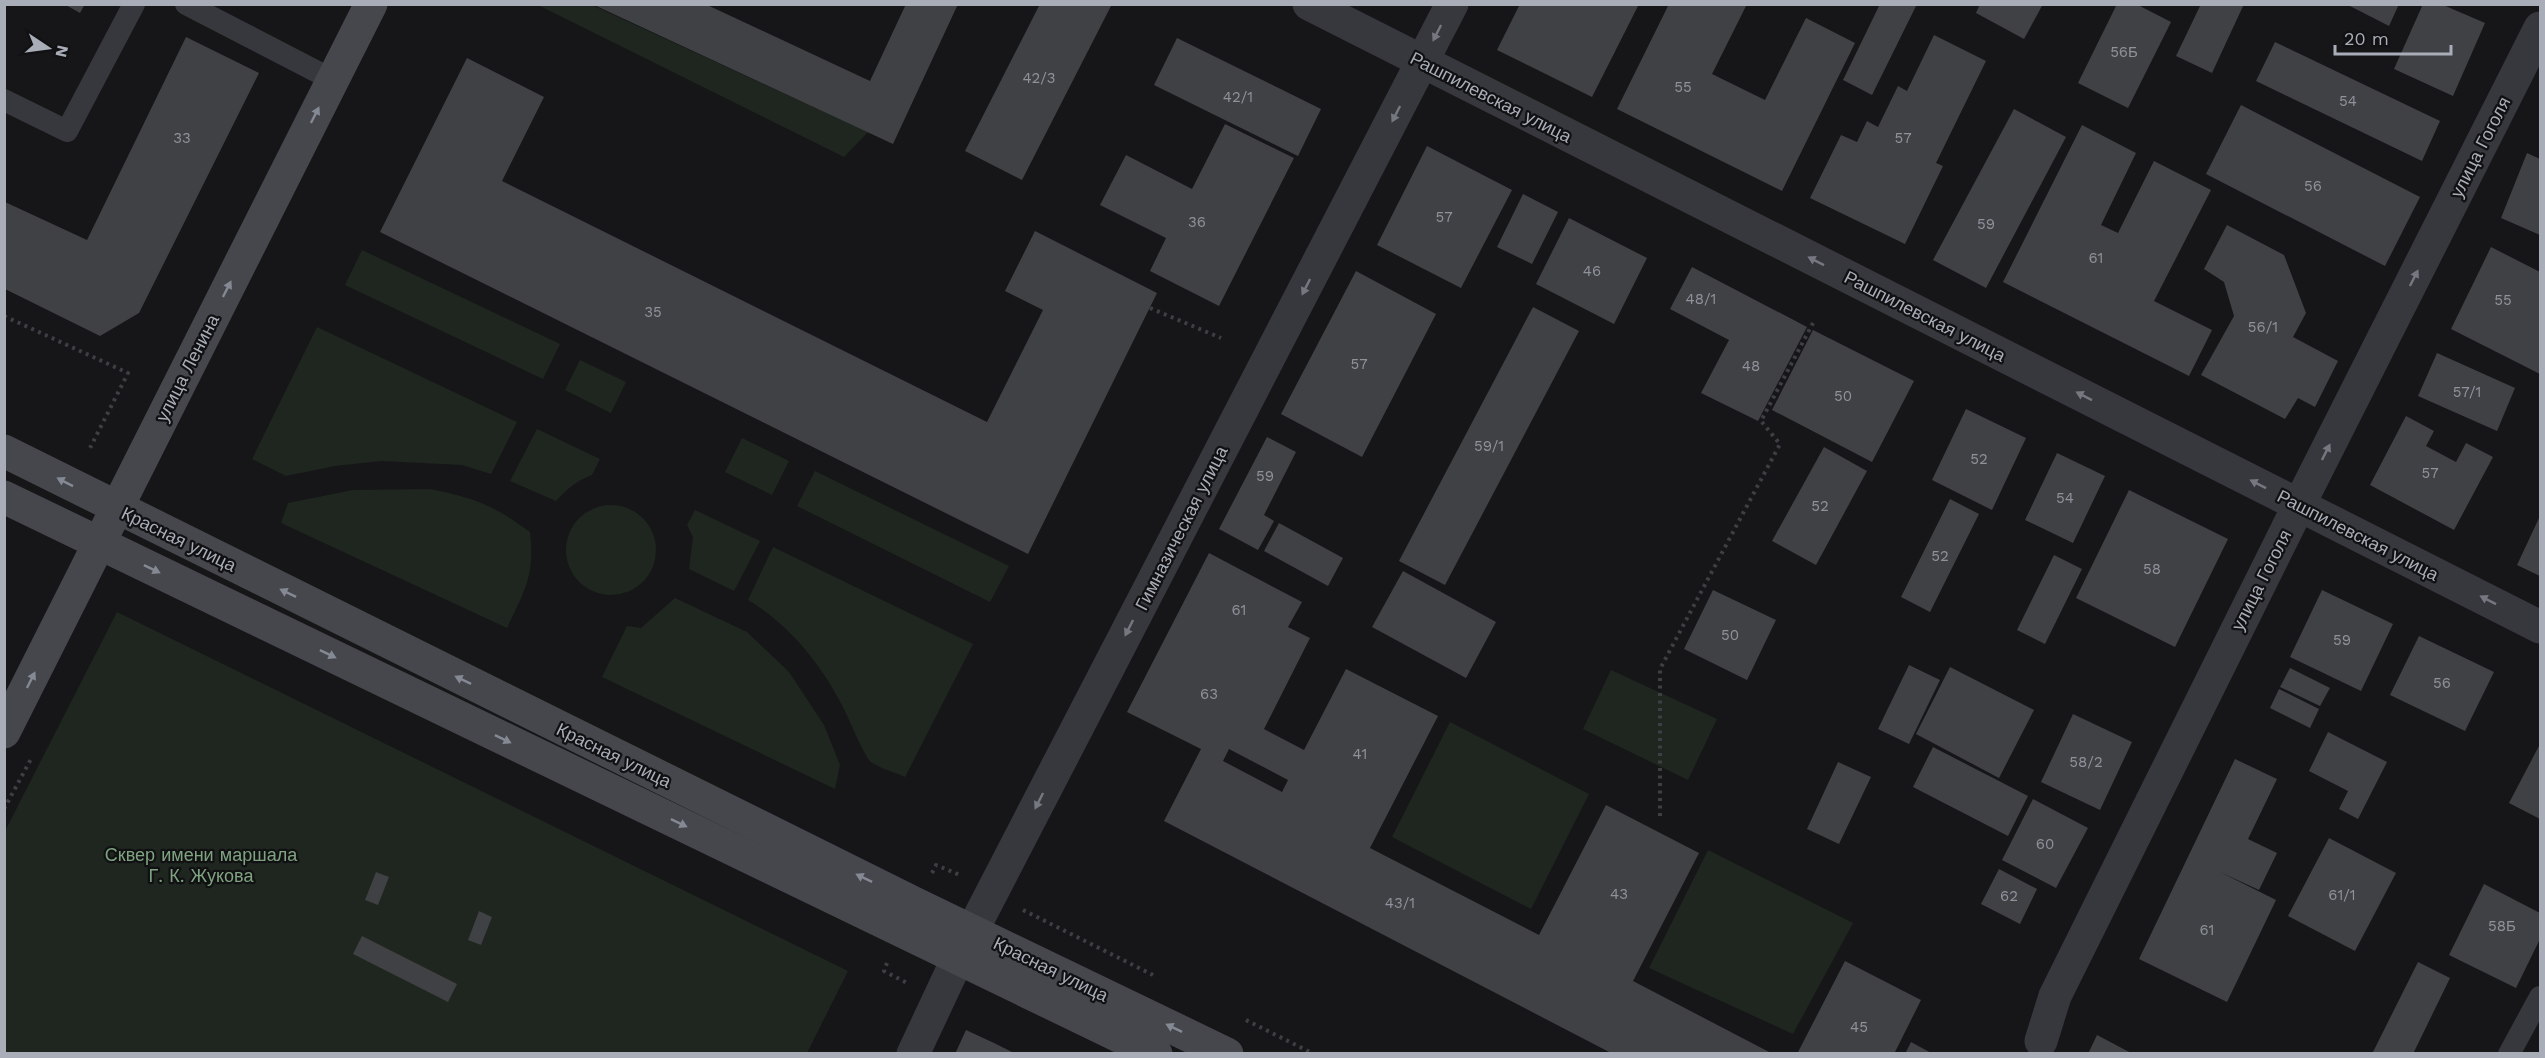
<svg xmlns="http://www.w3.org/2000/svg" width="2545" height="1058" font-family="'Work Sans',sans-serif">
	<rect width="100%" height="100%" fill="#161618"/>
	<!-- green -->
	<g fill="#1e261f">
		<path d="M538 5H592L868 132 844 157Z"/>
		<path d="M362 250 560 344 543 379 345 285Z"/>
		<path d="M317 327 517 422 491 474 462 465 381 461 335 466 286 476 252 459Z"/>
		<path d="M580 360 626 382 611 413 565 390Z"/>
		<path d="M537 429 600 459 592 475C576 481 567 489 556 501L510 481Z"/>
		<path d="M742 438 789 461 772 495 725 472Z"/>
		<path d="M815 471 1009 566 990 602 797 506Z"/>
		<path d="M430 489C475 498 493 505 530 532 535 575 525 590 507 628L281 523 288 503 353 490Z"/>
		<circle cx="611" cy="550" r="45"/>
		<path d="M695 510 760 541 734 591 689 569 693 537 687 525Z"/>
		<path d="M773 547 973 644 905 777C895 772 880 769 871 762 864 756 849 719 844 709 822 665 790 625 748 600Z"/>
		<path d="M675 598 747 632 789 672 824 725 840 765 835 789 602 677 627 626 641 628Z"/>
		<path d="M117 612 848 971 807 1053H5L4 833Z"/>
		<path d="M1611 670 1717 719 1688 780 1583 729Z"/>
		<path d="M1450 722 1589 794 1531 909 1392 837Z"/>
		<path d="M1708 850 1853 923 1793 1034 1649 968Z"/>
	</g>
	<!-- building -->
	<g fill="#404145" fill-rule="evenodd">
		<path d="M64 4H85L80 13Z"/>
		<path d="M592 4H705L870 81 906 4H958L893 144Z"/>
		<path d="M1040 4H1112L1022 180 965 151Z"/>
		<path d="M1520 4H1639L1592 97 1497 50Z"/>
		<path d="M1669 4H1747L1712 74 1765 100 1806 18 1855 43 1782 191 1617 109Z"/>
		<path d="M1880 4H1917L1872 95 1843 80Z"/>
		<path d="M1980 4H2043L2024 39 1976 13Z"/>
		<path d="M2117 4H2136L2171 22 2128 108 2078 83Z"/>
		<path d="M2201 4H2244L2212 73 2176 56Z"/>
		<path d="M2346 4H2399L2389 26Z"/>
		<path d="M2423 4H2441L2485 23 2453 96 2394 69Z"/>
		<path d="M1934 35 1986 61 1936 163 1943 166 1905 244 1810 198 1841 135 1857 142 1867 121 1878 127 1898 86 1907 91Z"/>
		<path d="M186 37 259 73 139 313 100 336 5 289V202L87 240Z"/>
		<path d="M1177 38 1321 109 1298 156 1154 85Z"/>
		<path d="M2275 42 2440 121 2422 161 2256 81Z"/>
		<path d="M467 58 544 97 502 181 987 422 1043 310 1005 291 1035 231 1157 293 1028 554 380 232Z"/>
		<path d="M2241 105 2420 197 2385 266 2206 174Z"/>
		<path d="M2014 109 2066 137 1986 288 1933 260Z"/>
		<path d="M1225 124 1294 158 1219 306 1150 271 1166 238 1100 205 1126 155 1192 189Z"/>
		<path d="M2082 125 2136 153 2101 225 2118 233 2154 161 2211 190 2154 301 2212 330 2189 376 2003 282Z"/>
		<path d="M1427 146 1512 190 1461 288 1377 245Z"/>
		<path d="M2527 153 2540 159V235L2501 218Z"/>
		<path d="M1523 194 1558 212 1532 264 1497 247Z"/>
		<path d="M1569 218 1647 258 1614 324 1536 284Z"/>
		<path d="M2227 225 2284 255 2306 313 2293 337 2338 361 2315 407 2298 398 2285 419 2201 375 2234 316 2224 282 2204 269Z"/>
		<path d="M2491 247 2540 272V374L2451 329Z"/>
		<path d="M1692 267 1807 327 1758 421 1701 393 1729 340 1670 309Z"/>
		<path d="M1356 271 1436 314 1362 457 1281 414Z"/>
		<path d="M1533 307 1579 331 1445 585 1399 561Z"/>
		<path d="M1813 330 1914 381 1872 462 1772 410Z"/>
		<path d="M2437 353 2515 388 2497 431 2418 396Z"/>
		<path d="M1966 409 2026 438 1992 510 1932 480Z"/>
		<path d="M2406 416 2434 431 2426 446 2456 462 2466 443 2493 457 2454 530 2370 485Z"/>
		<path d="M1267 437 1296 452 1264 515 1274 521 1258 550 1219 529Z"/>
		<path d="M1824 447 1867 471 1816 565 1772 541Z"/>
		<path d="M2057 453 2105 476 2073 543 2025 520Z"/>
		<path d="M2129 490 2228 539 2175 647 2076 598Z"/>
		<path d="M1950 499 1979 514 1930 612 1901 597Z"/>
		<path d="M2540 516V576L2517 565Z"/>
		<path d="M1279 523 1343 558 1328 586 1264 551Z"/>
		<path d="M1209 553 1302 602 1288 627 1310 638 1264 729 1304 750 1346 669 1438 716 1370 848 1539 935 1606 805 1699 853 1633 981 1773 1054H1613L1164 821 1201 749 1127 712ZM1229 749 1288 780 1282 792 1223 761Z"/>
		<path d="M2054 555 2082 569 2045 644 2017 630Z"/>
		<path d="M1403 571 1496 622 1466 678 1372 627Z"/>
		<path d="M1713 590 1776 620 1747 680 1684 649Z"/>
		<path d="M2322 590 2393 624 2361 691 2290 657Z"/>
		<path d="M2419 636 2494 672 2465 731 2390 695Z"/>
		<path d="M1909 665 1940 680 1909 744 1878 729Z"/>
		<path d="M1950 667 2034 710 1999 778 1916 734Z"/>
		<path d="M2290 668 2330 688 2320 706 2280 687Z"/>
		<path d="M2279 689 2319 709 2310 728 2270 708Z"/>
		<path d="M2073 714 2132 742 2100 810 2041 782Z"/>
		<path d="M2328 732 2387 762 2358 819 2339 809 2348 791 2309 771Z"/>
		<path d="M2540 744V819L2509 803Z"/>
		<path d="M1933 747 2028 796 2008 836 1913 787Z"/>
		<path d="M2235 759 2277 779 2248 839 2277 853 2259 890 2220 872 2276 900 2227 1002 2139 959Z"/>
		<path d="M1838 762 1871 777 1839 844 1807 829Z"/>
		<path d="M2033 799 2088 828 2056 888 2002 860Z"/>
		<path d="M2329 838 2396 873 2355 951 2288 916Z"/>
		<path d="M1999 869 2037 889 2020 924 1981 904Z"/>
		<path d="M376 872 389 877 378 905 365 900Z"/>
		<path d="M2484 884 2540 913V939L2516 988 2449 955Z"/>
		<path d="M479 911 492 917 481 945 468 940Z"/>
		<path d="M362 936 457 984 448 1002 353 954Z"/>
		<path d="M1845 961 1921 1000 1894 1054H1797Z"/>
		<path d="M2418 962 2450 978 2413 1054H2372Z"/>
		<path d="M966 1030 994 1043 1016 1054H955Z"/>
		<path d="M2097 1035 2133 1054H2088Z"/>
		<path d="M1911 1042 1933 1054H1905Z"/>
	</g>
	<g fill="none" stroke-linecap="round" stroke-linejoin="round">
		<!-- path -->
		<g stroke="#3d3f44" stroke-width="4" stroke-dasharray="3 4.5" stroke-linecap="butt">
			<path d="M1150 308 1221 338"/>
			<path d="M4 316 128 373 88 452"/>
			<path d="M4 809 31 759"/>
			<path d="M1660 816V669L1780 444 1761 421 1813 323"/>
			<path d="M932 873 936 865 962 876"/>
			<path d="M1023 910 1153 975"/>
			<path d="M887 963 884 971 907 983"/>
			<path d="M1246 1020 1314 1054"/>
		</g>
		<!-- service -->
		<g stroke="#37383d" stroke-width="22">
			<path d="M186 4 333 80"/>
			<path d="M4 100 67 131 134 4"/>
			<path d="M2509 1054 2540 997"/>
		</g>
		<!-- minor -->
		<path stroke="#37383d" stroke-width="33" d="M2041 1041 2055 996 2299 505"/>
		<!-- tertiary -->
		<g stroke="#37383d" stroke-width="33">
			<path d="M1309 4 2540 627"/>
			<path d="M2299 505 2540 28"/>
			<path d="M913 1054 958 958 1452 4"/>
		</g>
		<!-- secondary -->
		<g stroke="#45474d" stroke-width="33">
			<path d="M4 451 916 904 1227 1054"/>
			<path d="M4 497 1156 1054"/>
			<path d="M4 732 371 4"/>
		</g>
	</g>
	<!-- one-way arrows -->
	<defs><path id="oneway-solid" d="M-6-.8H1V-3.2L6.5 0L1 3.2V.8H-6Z" transform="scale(1.5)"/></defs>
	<g fill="#757881">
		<use href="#oneway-solid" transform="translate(1437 33) rotate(117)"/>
		<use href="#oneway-solid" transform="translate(1396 114) rotate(117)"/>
		<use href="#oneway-solid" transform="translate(1816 261) rotate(-153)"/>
		<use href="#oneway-solid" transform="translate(2414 278) rotate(-63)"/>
		<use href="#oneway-solid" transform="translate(1306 287) rotate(117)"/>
		<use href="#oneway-solid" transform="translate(2084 396) rotate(-153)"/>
		<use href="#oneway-solid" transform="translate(2326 452) rotate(-63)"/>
		<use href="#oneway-solid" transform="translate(2258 484) rotate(-153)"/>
		<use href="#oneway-solid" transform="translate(2488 600) rotate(-153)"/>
		<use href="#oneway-solid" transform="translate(1129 628) rotate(117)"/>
		<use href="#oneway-solid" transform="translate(1039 801) rotate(117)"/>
	</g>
	<g fill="#858993">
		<use href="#oneway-solid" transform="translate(315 115) rotate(-63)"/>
		<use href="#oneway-solid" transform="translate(227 289) rotate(-63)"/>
		<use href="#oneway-solid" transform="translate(65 482) rotate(-153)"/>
		<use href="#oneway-solid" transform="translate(152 569) rotate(26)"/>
		<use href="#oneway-solid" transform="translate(288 593) rotate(-154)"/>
		<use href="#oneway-solid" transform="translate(328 654) rotate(26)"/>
		<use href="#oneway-solid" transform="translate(31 680) rotate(-63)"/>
		<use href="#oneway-solid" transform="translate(463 680) rotate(-154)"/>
		<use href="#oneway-solid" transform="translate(503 739) rotate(26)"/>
		<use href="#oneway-solid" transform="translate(679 823) rotate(26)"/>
		<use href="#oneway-solid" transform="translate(864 878) rotate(-154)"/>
		<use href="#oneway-solid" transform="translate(1174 1028) rotate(-154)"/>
	</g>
	<g text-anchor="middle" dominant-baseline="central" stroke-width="4.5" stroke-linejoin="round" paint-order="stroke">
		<!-- number labels -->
		<g font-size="15" fill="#8e929b">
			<text x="2124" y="52">56Б</text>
			<text x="1039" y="78">42/3</text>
			<text x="1683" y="87">55</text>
			<text x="1238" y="97">42/1</text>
			<text x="2348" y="101">54</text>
			<text x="182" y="138">33</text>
			<text x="1903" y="138">57</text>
			<text x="2313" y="186">56</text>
			<text x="1444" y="217">57</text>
			<text x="1197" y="222">36</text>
			<text x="1986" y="224">59</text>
			<text x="2096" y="258">61</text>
			<text x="1592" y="271">46</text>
			<text x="1701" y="299">48/1</text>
			<text x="2503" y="300">55</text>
			<text x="653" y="312">35</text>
			<text x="2263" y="327">56/1</text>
			<text x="1359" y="364">57</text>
			<text x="1751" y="366">48</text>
			<text x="2467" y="392">57/1</text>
			<text x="1843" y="396">50</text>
			<text x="1489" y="446">59/1</text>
			<text x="1979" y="459">52</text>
			<text x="2430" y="473">57</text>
			<text x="1265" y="476">59</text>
			<text x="2065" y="498">54</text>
			<text x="1820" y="506">52</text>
			<text x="1940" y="556">52</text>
			<text x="2152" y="569">58</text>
			<text x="1239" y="610">61</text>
			<text x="1730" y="635">50</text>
			<text x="2342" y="640">59</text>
			<text x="2442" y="683">56</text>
			<text x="1209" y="694">63</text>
			<text x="1360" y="754">41</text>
			<text x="2086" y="762">58/2</text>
			<text x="2045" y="844">60</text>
			<text x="1619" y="894">43</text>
			<text x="2342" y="895">61/1</text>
			<text x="2009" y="896">62</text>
			<text x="1400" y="903">43/1</text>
			<text x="2502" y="926">58Б</text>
			<text x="2207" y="930">61</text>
			<text x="1859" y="1027">45</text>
		</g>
		<!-- street labels -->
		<g font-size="18" fill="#a8adb8" stroke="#111113">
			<text transform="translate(1491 97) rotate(27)">Рашпилевская улица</text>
			<text transform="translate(2480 147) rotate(-63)">улица Гоголя</text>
			<text transform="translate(1925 316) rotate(27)">Рашпилевская улица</text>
			<text transform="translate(187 368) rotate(-63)">улица Ленина</text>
			<text transform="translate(1181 528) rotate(-63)">Гимназическая улица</text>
			<text transform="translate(2358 535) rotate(27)">Рашпилевская улица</text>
			<text transform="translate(179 539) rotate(26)">Красная улица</text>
			<text transform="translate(2261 580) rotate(-63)">улица Гоголя</text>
			<text transform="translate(614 755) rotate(26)">Красная улица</text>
			<text transform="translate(1051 969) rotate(26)">Красная улица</text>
		</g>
		<!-- park labels -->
		<g font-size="18" fill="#7fa381" stroke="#111113">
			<text x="201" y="854">Сквер имени маршала<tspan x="201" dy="21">Г. К. Жукова</tspan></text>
		</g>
	</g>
	<!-- border -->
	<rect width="2545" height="1058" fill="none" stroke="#a8adb8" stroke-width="12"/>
	<!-- north arrow -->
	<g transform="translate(48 48) rotate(103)" stroke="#111113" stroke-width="4.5" paint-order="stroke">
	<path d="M0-4.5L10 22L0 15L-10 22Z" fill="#a8adb8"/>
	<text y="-9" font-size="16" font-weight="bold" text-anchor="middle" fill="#a8adb8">N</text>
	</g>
	<!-- scale -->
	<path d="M2335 45v9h116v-9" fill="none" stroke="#a8adb8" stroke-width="3"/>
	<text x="2344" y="45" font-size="18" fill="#a8adb8" stroke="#111113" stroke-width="4.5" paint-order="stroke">20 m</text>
</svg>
